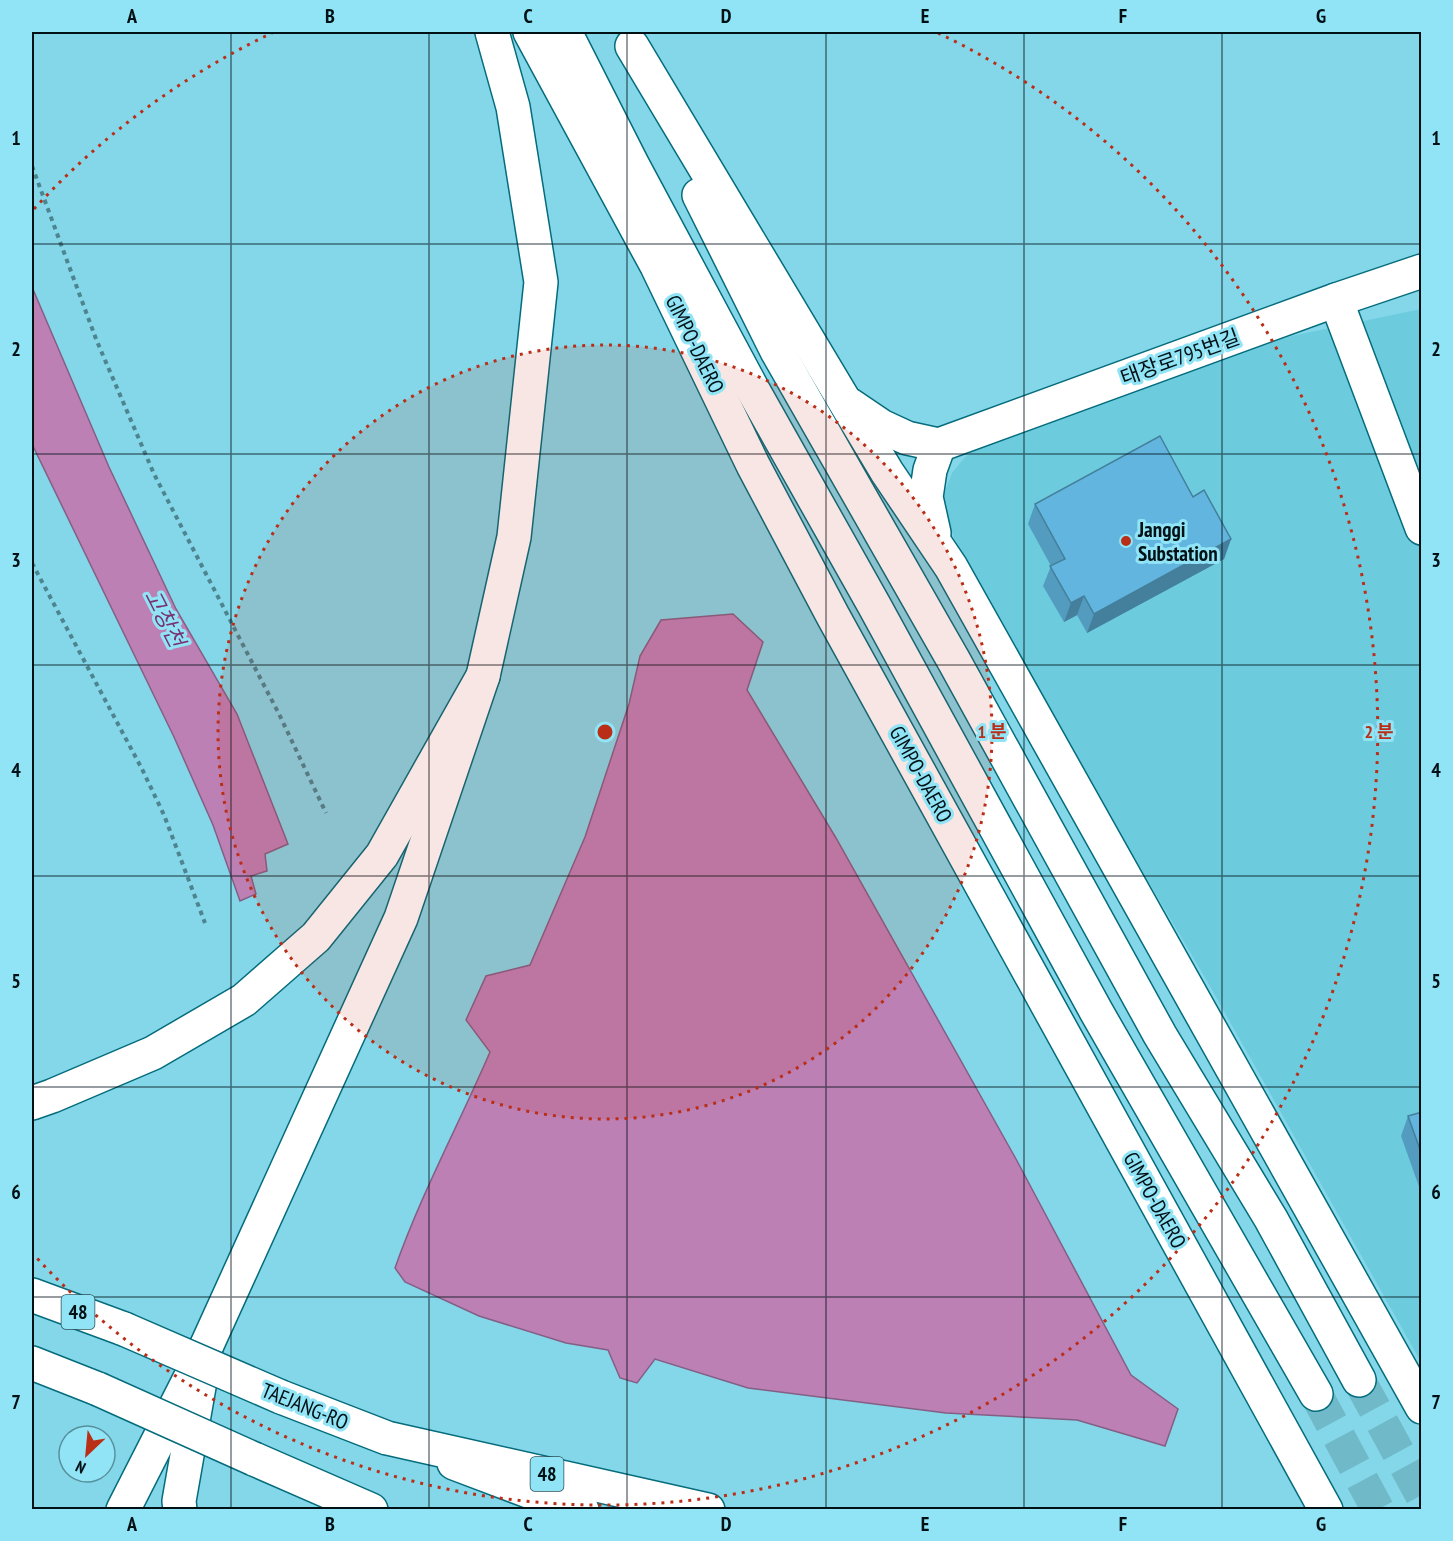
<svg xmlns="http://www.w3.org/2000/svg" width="1453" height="1541" font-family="'PT Sans Narrow','Noto Sans KR',sans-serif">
	<rect width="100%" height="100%" fill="#84d7e8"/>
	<!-- built -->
	<path fill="#6cccde" d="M1421 309V1362L1207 981 1043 703 961 554 946 519 943 496 952 473 966 456 987 444 1137 389 1282 338Z"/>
	<!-- water -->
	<g fill="#bc80b4" stroke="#845f85" stroke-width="1.5">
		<path d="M32 287 109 467 176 609 237 714 288 844 265 854 267 871 251 876 256 894 240 901 213 825 174 737 32 444Z"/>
		<path d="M733 614 763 642 747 690 836 838 1016 1159 1131 1375 1178 1409 1165 1446 1077 1420 946 1413 748 1388 655 1359 637 1383 620 1378 608 1350 566 1343 479 1316 405 1282 395 1268C421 1194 459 1124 490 1052L466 1020 486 976 530 965 585 837 629 704 640 656 661 620Z"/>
	</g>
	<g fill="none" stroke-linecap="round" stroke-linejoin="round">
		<!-- major-tunnel -->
		<g stroke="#70b9c8" stroke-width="33" stroke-dasharray="33 16" stroke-linecap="butt">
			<path d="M1359 1380 1422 1496"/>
			<path d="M1316 1394 1378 1510"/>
		</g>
		<!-- minor casing -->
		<g stroke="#046c7c" stroke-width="36">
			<g id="minor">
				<path d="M1336 300 1422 528"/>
				<path d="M939 445 1336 300 1422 271"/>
				<path d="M454 1463 552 1500 582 1510"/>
				<path d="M123 1510 206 1347 401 918 483 676 514 537 541 282 513 107 492 32"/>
			</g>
		</g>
		<!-- major casing -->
		<g stroke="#046c7c" stroke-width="36">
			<g id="major">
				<path d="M530 32 657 266 753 465 833 616 1326 1510"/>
				<path d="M565 32 632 164 753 390 874 605 1096 1011 1316 1394"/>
				<path d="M632 46 887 472 951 567 1422 1407"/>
				<path d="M699 195 777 351 954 661 1160 1035 1271 1219 1359 1380"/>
				<path d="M850 405 881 426 907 438 939 445 930 470 926 497 934 533"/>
				<path d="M32 1103 52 1096 153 1053 244 1000 316 937 382 855 483 676"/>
				<path d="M32 1295 124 1329"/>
				<path d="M32 1363 98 1389"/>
				<path d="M281 1397 387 1438 708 1510"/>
				<path d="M254 1459 371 1510"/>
				<path d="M180 1510 179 1501 206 1347"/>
			</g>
		</g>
		<!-- path -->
		<g stroke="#4d8490" stroke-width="4" stroke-dasharray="4.5 4.5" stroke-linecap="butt">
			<path d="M32 166 96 339 154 474 280 716 326 813"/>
			<path d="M32 563 142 769 164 815 205 923"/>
		</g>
		<!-- minor -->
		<use href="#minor" stroke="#fff" stroke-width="33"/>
		<!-- major -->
		<use href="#major" stroke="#fff" stroke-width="33"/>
		<!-- major-bridge casing -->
		<g stroke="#046c7c" stroke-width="36" stroke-linecap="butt">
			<g id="major-bridge">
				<path d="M124 1329 281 1397"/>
				<path d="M98 1389 254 1459"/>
			</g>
		</g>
		<!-- major-bridge -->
		<use href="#major-bridge" stroke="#fff" stroke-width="33"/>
	</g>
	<!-- wall -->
	<g fill="#539cbf">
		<path d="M1193 497 1231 539 1224 559 1087 633 1077 615 1064 622 1043 586 1051 566 1028 524 1035 504Z"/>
		<path d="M1422 1112V1195L1401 1136 1408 1116Z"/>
	</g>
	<!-- shaded-wall -->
	<g fill="#447f9b">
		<path d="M1231 539 1224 559 1087 633 1094 614Z"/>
		<path d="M1084 596 1077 615 1064 622 1071 603Z"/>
	</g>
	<!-- building -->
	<g fill="#61b5de" stroke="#447f9b" stroke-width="1.5">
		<path d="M1160 436 1193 497 1204 490 1231 539 1094 614 1084 596 1071 603 1050 566 1065 559 1035 504Z"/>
		<path d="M1422 1112V1155L1408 1116Z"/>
	</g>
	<!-- grid -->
	<path fill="none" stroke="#001116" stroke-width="1.5" stroke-opacity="0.55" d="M231 32V1510M429 32V1510M627 32V1510M826 32V1510M1024 32V1510M1222 32V1510M32 244H1422M32 454H1422M32 665H1422M32 876H1422M32 1087H1422M32 1297H1422"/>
	<!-- distance rings -->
	<circle cx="605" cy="732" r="387" fill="#ba2e18" fill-opacity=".12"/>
	<g fill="none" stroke="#ba2e18" stroke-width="3" stroke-dasharray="3 6">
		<circle cx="605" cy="732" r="387"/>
		<path d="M34 209A774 774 0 0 1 272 33M938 33A774 774 0 1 1 34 1255"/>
	</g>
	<!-- markers -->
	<circle fill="#ba2e18" stroke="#91e4f5" stroke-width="2" cx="1126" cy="541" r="6"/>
	<g text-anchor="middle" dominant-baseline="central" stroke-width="6" stroke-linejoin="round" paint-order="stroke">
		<!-- shield labels -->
		<g fill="#91e4f5" stroke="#2c5059" stroke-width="1.5">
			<rect x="61.5" y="1295" width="33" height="34" rx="4.5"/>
			<rect x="530.5" y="1457" width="33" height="34" rx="4.5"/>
		</g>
		<g font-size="20" font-weight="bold" fill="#001116">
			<text x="78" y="1312">48</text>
			<text x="547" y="1474">48</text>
		</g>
		<!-- street labels -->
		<g font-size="21" fill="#001116" stroke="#91e4f5">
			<text transform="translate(695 344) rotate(64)">GIMPO-DAERO</text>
			<text transform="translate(1180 357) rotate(-20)">태장로795번길</text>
			<text transform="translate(921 774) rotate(61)">GIMPO-DAERO</text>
			<text transform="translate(1155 1200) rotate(61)">GIMPO-DAERO</text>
			<text transform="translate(305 1406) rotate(22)">TAEJANG-RO</text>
		</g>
		<!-- poi labels -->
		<g font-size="21" font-weight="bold" fill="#001116" stroke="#91e4f5" text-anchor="start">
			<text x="1138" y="529">Janggi<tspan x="1138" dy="24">Substation</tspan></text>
		</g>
		<!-- water labels -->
		<g font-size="22" font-style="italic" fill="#793171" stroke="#91e4f5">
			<text transform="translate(165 618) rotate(63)">고창천</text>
		</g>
	</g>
	<circle cx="605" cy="732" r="9" fill="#ba2e18" stroke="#91e4f5" stroke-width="3"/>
	<g font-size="18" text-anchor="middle" font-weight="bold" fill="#ba2e18" stroke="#91e4f5" stroke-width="6" stroke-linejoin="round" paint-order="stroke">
		<text x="992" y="738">1 분</text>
		<text x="1379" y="738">2 분</text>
	</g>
	<!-- border -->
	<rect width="1453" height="1541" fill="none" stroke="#91e4f5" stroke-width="66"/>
	<!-- north arrow -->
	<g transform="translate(87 1454) rotate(206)"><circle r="28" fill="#91e4f5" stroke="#57909c" stroke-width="1.5"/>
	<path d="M0-4.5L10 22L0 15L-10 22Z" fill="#ba2e18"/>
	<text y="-9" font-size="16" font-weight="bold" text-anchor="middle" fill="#001116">N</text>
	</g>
	<rect x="33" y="33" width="1387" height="1475" fill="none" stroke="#001116" stroke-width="2"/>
	<g font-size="20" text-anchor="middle" font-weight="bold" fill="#001116">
		<text x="132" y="23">A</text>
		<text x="330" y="23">B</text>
		<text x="528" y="23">C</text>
		<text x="726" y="23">D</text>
		<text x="925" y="23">E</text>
		<text x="1123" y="23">F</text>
		<text x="1321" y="23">G</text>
		<text x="16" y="145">1</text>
		<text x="1436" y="145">1</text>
		<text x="16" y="356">2</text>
		<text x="1436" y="356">2</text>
		<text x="16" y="567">3</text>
		<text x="1436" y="567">3</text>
		<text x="16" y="777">4</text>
		<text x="1436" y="777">4</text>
		<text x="16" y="988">5</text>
		<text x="1436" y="988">5</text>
		<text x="16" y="1199">6</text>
		<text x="1436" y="1199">6</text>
		<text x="16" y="1409">7</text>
		<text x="1436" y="1409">7</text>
		<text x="132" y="1531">A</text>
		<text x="330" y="1531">B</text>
		<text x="528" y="1531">C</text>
		<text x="726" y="1531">D</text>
		<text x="925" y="1531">E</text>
		<text x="1123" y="1531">F</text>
		<text x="1321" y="1531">G</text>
	</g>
</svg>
